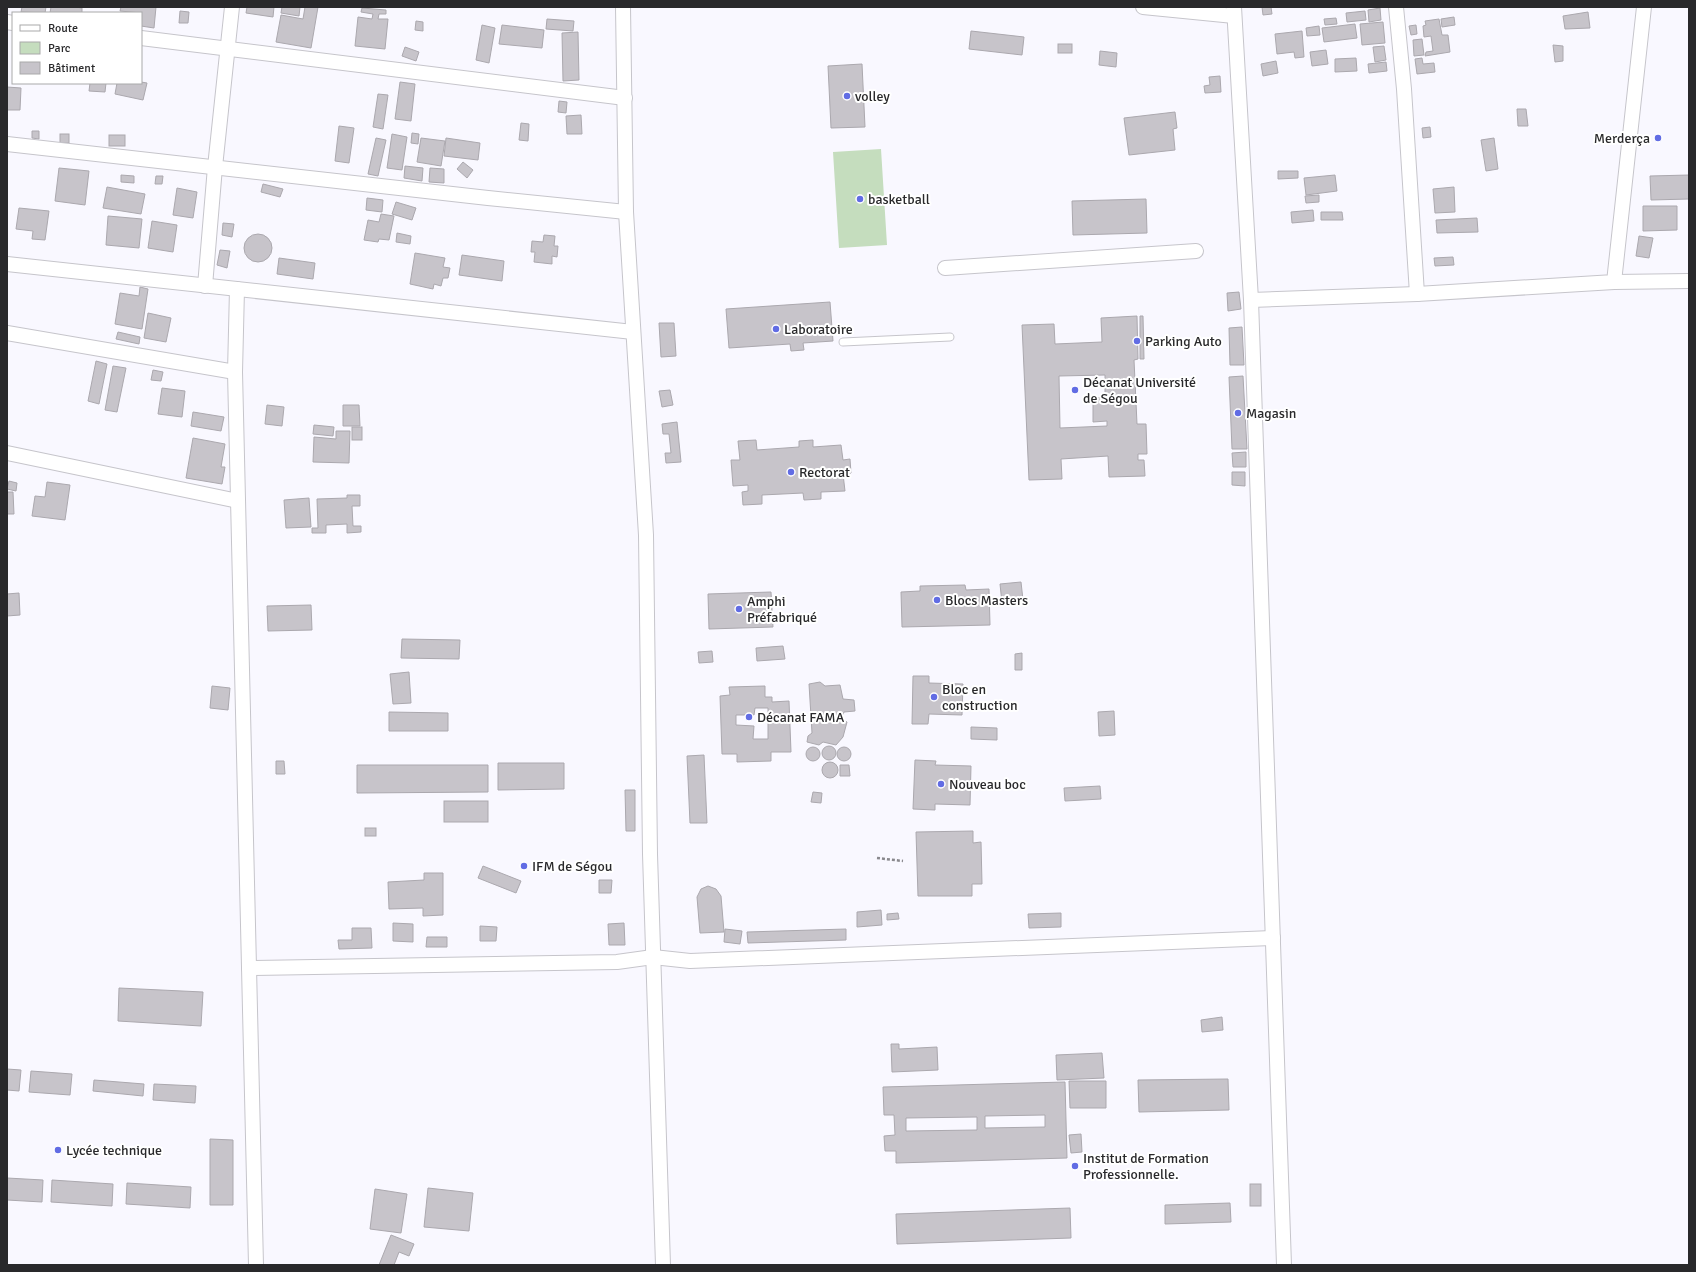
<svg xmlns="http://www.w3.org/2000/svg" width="1696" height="1272" font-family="Signika,sans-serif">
	<rect width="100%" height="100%" fill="#f9f8ff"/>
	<!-- green -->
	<path fill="#c5ddbe" d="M881 149 887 245 839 248 833 152Z"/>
	<!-- building -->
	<g fill="#c7c4ca" stroke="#aba8ae" fill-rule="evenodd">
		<path d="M22 7H46L45 13 21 12Z"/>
		<path d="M51 7H75L82 8V13H50Z"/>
		<path d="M121 7H156L154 28 141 26V13L120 11Z"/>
		<path d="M247 7H274L273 17 246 13Z"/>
		<path d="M282 7H300L299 16 281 13Z"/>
		<path d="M305 7H318L311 48 276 42 281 15 303 19Z"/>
		<path d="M1262 7H1271L1272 14 1263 15Z"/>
		<path d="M362 8 386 10V14H379L378 19H388L385 49 355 46 358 17 372 19 373 14 361 12Z"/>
		<path d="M1380 8 1381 20 1369 22 1368 10Z"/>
		<path d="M180 11 189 12 188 23H179Z"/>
		<path d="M1365 11 1366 20 1347 22 1346 13Z"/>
		<path d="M1588 12 1590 28 1565 29 1563 16Z"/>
		<path d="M1454 17 1455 25 1442 27 1441 19Z"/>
		<path d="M1336 18 1337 24 1325 25 1324 19Z"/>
		<path d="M547 19 574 21 573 31 546 29Z"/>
		<path d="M1439 19 1442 35H1448L1450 52 1425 56 1426 52 1433 51 1431 36 1424 37 1423 26 1426 25 1425 21Z"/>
		<path d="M416 21 423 22V31L415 30Z"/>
		<path d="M1383 22 1385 43 1362 45 1360 24Z"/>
		<path d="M1355 24 1357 38 1324 42 1322 28Z"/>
		<path d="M482 25 495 28 489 63 476 60Z"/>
		<path d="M502 25 544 30 542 48 499 44Z"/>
		<path d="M1416 25 1417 34 1411 35 1409 26Z"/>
		<path d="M1319 26 1320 35 1307 36 1306 28Z"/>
		<path d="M971 31 1024 37 1022 55 969 49Z"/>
		<path d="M1302 31 1304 57 1295 58 1294 52 1277 54 1275 34Z"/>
		<path d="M578 32 579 80 563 81 562 33Z"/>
		<path d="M1422 39 1424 55 1414 56 1413 40Z"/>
		<rect x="1058" y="44" width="14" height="9"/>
		<path d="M1553 45 1563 46V61L1555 62Z"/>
		<path d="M1384 46 1386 60 1375 62 1373 47Z"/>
		<path d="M405 47 419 52 416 61 402 56Z"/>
		<path d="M1326 50 1328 64 1312 66 1310 52Z"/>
		<path d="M1100 51 1117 53 1116 67 1099 65Z"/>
		<path d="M1356 58 1357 71 1335 72V59Z"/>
		<path d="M1422 58 1423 64 1434 63 1435 72 1417 74 1415 59Z"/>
		<path d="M1276 61 1278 73 1263 76 1261 64Z"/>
		<path d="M1386 62 1387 71 1369 73 1368 64Z"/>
		<path d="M862 64 865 127 831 128 828 66Z"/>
		<path d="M1220 76 1221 92 1205 93 1204 86 1210 85 1209 77Z"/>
		<path d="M141 82 147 83 143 100 115 94 117 83H141Z"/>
		<path d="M400 82 415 84 411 121 395 119Z"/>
		<path d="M90 83H106L105 92 89 91Z"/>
		<path d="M7 87 21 88 20 110H7Z"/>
		<path d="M378 94 388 95 383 129 373 127Z"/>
		<path d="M559 101 567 102 566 113 558 112Z"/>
		<path d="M1517 109H1526L1528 126H1518Z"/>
		<path d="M1175 112 1177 128 1173 129 1175 150 1129 155 1124 118Z"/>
		<path d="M581 115 582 134H567L566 116Z"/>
		<path d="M521 123 529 124 528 141 519 140Z"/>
		<path d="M339 126 354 128 349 163 335 161Z"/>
		<path d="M1430 127 1431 137 1423 138 1422 128Z"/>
		<path d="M32 131H39V139L32 138Z"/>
		<path d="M412 133 419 134 418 144 411 143Z"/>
		<rect x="60" y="134" width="9" height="9"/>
		<path d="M392 134 407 137 402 170 387 168Z"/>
		<rect x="109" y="135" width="16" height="11"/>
		<path d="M376 138 386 140 378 176 368 174Z"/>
		<path d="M421 138 445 141 441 166 417 162Z"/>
		<path d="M446 138 480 143 478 160 444 156Z"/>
		<path d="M1494 138 1498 169 1486 171 1481 140Z"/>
		<path d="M463 162 473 170 467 178 457 169Z"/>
		<path d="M405 166 423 168 422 181 404 178Z"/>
		<path d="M59 168 89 171 85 205 55 201Z"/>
		<path d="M430 168 444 169V183L429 182Z"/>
		<path d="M1278 171H1298V178L1278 179Z"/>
		<path d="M121 175 134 176V183L121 182Z"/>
		<path d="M1335 175 1337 191 1306 195 1304 178Z"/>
		<path d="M1689 175V199L1651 200 1650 176Z"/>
		<path d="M156 176H163L162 184H155Z"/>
		<path d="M263 184 283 189 280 197 261 192Z"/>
		<path d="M107 187 145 194 141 214 103 208Z"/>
		<path d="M1454 187 1455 212 1435 213 1433 189Z"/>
		<path d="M177 188 197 192 193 218 173 215Z"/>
		<path d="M1319 195V202L1306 203 1305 196Z"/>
		<path d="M367 198 383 200 382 212 366 210Z"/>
		<path d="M1146 199 1147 233 1073 235 1072 201Z"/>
		<path d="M396 202 416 208 412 220 392 214Z"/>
		<path d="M1643 206H1677V230L1643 231Z"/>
		<path d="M19 208 49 211 45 240 32 239 33 231 16 229Z"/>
		<path d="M1313 210 1314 221 1292 223 1291 212Z"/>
		<path d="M1321 212H1342L1343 220H1321Z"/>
		<path d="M381 214 394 216 389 240 379 239 378 242 364 240 368 220 379 222Z"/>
		<path d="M108 216 142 219 139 248 106 245Z"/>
		<path d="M1477 218 1478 232 1437 233 1436 220Z"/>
		<path d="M152 221 177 225 173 252 148 248Z"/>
		<path d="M223 223 234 224 232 237 222 235Z"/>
		<path d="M397 233 411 236 410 244 396 242Z"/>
		<circle cx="258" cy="248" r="14"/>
		<path d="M544 235 555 236 554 246H558L557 257 552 256V264L534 262 535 252H531L532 241 543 242Z"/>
		<path d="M1639 236 1653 238 1649 258 1636 256Z"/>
		<path d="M220 250 230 251 227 268 217 265Z"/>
		<path d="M415 253 445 258 443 267 450 268 448 278H443L441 286 434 284 433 289 410 284Z"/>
		<path d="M462 255 504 261 502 281 459 275Z"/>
		<path d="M1453 257 1454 265 1435 266 1434 258Z"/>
		<path d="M279 258 315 263 313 279 277 274Z"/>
		<path d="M140 287 148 289 142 329 115 324 120 293 139 296Z"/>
		<path d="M1239 292 1241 309 1228 311 1227 293Z"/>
		<path d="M830 302 833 341 803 343 804 350 791 351 790 344 729 348 726 309Z"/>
		<path d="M148 313 171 318 166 342 144 338Z"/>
		<path d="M1137 316 1138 359 1134 360 1137 424H1146L1147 454H1138V460H1144L1145 476 1109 477 1108 456 1061 459 1062 479 1029 480 1022 325 1054 324 1055 344 1102 342 1101 318ZM1105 375V397L1093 398V422L1107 421V426L1060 428 1059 376Z"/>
		<path d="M1140 316H1143L1144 359H1140Z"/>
		<path d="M659 323H674L676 356 661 357Z"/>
		<path d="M1242 327 1244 365H1230L1229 328Z"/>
		<path d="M118 332 140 337 139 344 116 339Z"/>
		<path d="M96 361 107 364 99 404 88 401Z"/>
		<path d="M113 366 126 368 117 412 105 410Z"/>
		<path d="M153 370 163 372 161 381 151 380Z"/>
		<path d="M1243 376 1247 449H1232L1229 377Z"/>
		<path d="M162 388 185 391 182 417 158 414Z"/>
		<path d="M670 390 673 405 662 407 659 391Z"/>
		<path d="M267 405 284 407 282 426 265 424Z"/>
		<path d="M343 405H359L360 426H343Z"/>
		<path d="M193 412 224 417 221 431 191 426Z"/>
		<path d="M677 422 681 462 666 463 665 453H671L669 434H663L662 424Z"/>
		<path d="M314 425 334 427 333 436 313 434Z"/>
		<rect x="352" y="427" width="10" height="13"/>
		<path d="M336 431H350L349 463 313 462 314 437 336 439Z"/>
		<path d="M193 438 225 444 221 467H225L222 484 186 478Z"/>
		<path d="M756 440 757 450 799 447V441L813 440V447L841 445 843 460 850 459 851 473 843 474 845 491 821 492V499L804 500 803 493 762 495V504L743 505 742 492 748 491V485L733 486 731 460H740L738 441Z"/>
		<path d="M1246 452V467H1233L1232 453Z"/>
		<path d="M1232 472H1245V486L1232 485Z"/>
		<path d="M9 481 17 483 16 491 7 489Z"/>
		<path d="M47 482 70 485 65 520 32 516 35 496 45 497Z"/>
		<path d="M7 492H13L14 514H7Z"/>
		<path d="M347 495H360V506H352L353 526H361V532L347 533V524L326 525V533H312V528H318L317 499 347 498Z"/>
		<path d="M309 498 311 527 286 528 284 500Z"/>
		<path d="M1021 582 1023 600 1002 603 1000 584Z"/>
		<path d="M965 585 966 590 989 589 990 625 902 627 901 592 920 591V586Z"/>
		<path d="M771 592 773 627 709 629 708 594Z"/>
		<path d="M19 593 20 615 7 616V594Z"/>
		<path d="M311 605 312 630 268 631 267 606Z"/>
		<path d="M402 639 460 640 459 659 401 658Z"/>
		<path d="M783 646 785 659 757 661 756 648Z"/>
		<path d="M712 651 713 662 699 663 698 652Z"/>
		<path d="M1022 653V670H1015V654Z"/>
		<path d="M409 672 411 703 393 704 390 674Z"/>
		<path d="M913 676H929V683L963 684 962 715 929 714 928 724H912Z"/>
		<path d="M820 682 825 686 840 685 843 699 854 700 855 711 844 712 841 719 847 722 843 737 836 745 823 742 819 745 807 742 808 736 812 733 809 684Z"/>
		<path d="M212 686 230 688 228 710 210 708Z"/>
		<path d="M765 686V697H772V702L789 701 791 752H771V761L737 762V754H722L720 696 730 695 729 687ZM755 708H768V739H753L754 726 736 725V715H754Z"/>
		<path d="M1114 711 1115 735 1099 736 1098 712Z"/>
		<path d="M389 712 448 713V731H389Z"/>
		<path d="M971 727 997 728V740L971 739Z"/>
		<circle cx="829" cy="753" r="7"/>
		<circle cx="844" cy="754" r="7"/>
		<circle cx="813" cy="754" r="7"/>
		<path d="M704 755 707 823H690L687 756Z"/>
		<path d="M915 760 936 761 935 765 971 766 970 805 935 804V810L913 809Z"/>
		<path d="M276 761H284L285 774H276Z"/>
		<circle cx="830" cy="770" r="8"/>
		<path d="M498 763H564V789L498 790Z"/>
		<path d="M357 765H488V792L357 793Z"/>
		<path d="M840 765H849L850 776H840Z"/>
		<path d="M1100 786 1101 799 1065 801 1064 788Z"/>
		<path d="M625 790H635V831H626Z"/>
		<path d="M813 792 822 793 821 803 811 802Z"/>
		<rect x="444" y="801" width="44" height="21"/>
		<rect x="365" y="828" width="11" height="8"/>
		<path d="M973 831V843L981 842 982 884H972V896H918L916 832Z"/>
		<path d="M483 866 521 881 516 893 478 878Z"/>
		<path d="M424 873H443V915L423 916V908L389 909 388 882 424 880Z"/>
		<path d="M599 880H612L611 893H599Z"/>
		<path d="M708 886 716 889 721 896 724 932 700 933 697 897 701 889Z"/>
		<path d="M881 910 882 925 857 927V912Z"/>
		<path d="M898 913 899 919 887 920V914Z"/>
		<path d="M1061 913V927L1029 928 1028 914Z"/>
		<path d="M393 923 413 924V942L393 941Z"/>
		<path d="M624 923 625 945H609L608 924Z"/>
		<path d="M480 926 497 927 496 941H480Z"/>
		<path d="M352 928H371L372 948 339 949 338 940H352Z"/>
		<path d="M725 929 742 931 740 944 724 942Z"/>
		<path d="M846 929V940L748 943 747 932Z"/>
		<path d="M427 937H447V947H426Z"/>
		<path d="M119 988 203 992 201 1026 118 1021Z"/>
		<path d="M1222 1017 1223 1030 1202 1032 1201 1020Z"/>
		<path d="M891 1044H899V1049L937 1047 938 1070 892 1072Z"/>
		<path d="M1102 1053 1104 1078 1057 1080 1056 1055Z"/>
		<path d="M7 1069 21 1070 19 1091 7 1090Z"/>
		<path d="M31 1071 72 1074 70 1095 29 1092Z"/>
		<path d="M1228 1079 1229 1110 1139 1112 1138 1080Z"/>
		<path d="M94 1080 144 1084 143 1096 93 1091Z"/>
		<path d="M1069 1081H1106V1108H1070Z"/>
		<path d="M1065 1082 1067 1158 896 1163V1151H885L884 1136 895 1135 894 1115H884L883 1087ZM1045 1115V1127L985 1128V1116ZM977 1117V1130L906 1131V1118Z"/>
		<path d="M154 1084 196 1086 195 1103 153 1100Z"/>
		<path d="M1081 1134 1082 1152 1071 1153 1069 1135Z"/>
		<path d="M210 1139 233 1140V1205H210Z"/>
		<path d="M7 1178 43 1180 42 1202 7 1200Z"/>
		<path d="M52 1180 113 1184 112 1206 51 1202Z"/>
		<path d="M127 1183 191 1187 190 1208 126 1204Z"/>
		<rect x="1250" y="1184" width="11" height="22"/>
		<path d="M428 1188 473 1193 469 1231 424 1227Z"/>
		<path d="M375 1189 407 1194 401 1233 370 1229Z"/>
		<path d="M1230 1203 1231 1222 1165 1224V1205Z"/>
		<path d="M1070 1208 1071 1238 897 1244 896 1214Z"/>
		<path d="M391 1235 414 1244 409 1256 399 1252 394 1265H379Z"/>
	</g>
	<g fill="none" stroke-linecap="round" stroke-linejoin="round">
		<!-- service casing -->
		<g stroke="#c6c5cb" stroke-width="9">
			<path id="service" d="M843 342 950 337"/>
		</g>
		<!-- minor casing -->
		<g stroke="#c6c5cb" stroke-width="16">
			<g id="minor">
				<path d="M623 7 626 212 646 535 650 854 663 1265"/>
				<path d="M1143 7 1234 16"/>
				<path d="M1234 7 1251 300 1284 1265"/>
				<path d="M1396 7 1404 89 1417 294"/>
				<path d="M7 22 13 23"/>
				<path d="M141 38 625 98"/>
				<path d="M7 144 488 198 626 212"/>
				<path d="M7 264 633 332"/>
				<path d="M945 268 1196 251"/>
				<path d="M1614 282 1689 281"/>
				<path d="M205 286 215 167 232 7"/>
				<path d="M237 289 235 372 256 1265"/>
				<path d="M1251 300 1417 294 1614 282 1644 7"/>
				<path d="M7 333 235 372"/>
				<path d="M7 453 238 501"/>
				<path d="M249 968 617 962 653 957 690 961 1273 938"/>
			</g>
		</g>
		<!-- path -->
		<path stroke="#89888d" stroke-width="2.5" stroke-dasharray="3 2" stroke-linecap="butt" d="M877 858 903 861"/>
		<!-- service -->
		<use href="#service" stroke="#fff" stroke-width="7"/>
		<!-- minor -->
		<use href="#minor" stroke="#fff" stroke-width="14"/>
	</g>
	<!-- markers -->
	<g fill="#616ce4" stroke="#fff" stroke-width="1.5">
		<circle cx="847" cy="96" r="4"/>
		<circle cx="1658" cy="138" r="4"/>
		<circle cx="860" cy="199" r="4"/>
		<circle cx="776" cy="329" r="4"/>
		<circle cx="1137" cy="341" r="4"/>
		<circle cx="1075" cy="390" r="4"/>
		<circle cx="1238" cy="413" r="4"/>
		<circle cx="791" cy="472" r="4"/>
		<circle cx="937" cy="600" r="4"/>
		<circle cx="739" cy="609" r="4"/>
		<circle cx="934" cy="697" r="4"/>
		<circle cx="749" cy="717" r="4"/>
		<circle cx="941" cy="784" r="4"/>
		<circle cx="524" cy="866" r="4"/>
		<circle cx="58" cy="1150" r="4"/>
		<circle cx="1075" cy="1166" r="4"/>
	</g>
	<g text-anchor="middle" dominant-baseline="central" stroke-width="4" stroke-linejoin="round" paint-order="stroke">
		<!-- poi labels -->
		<g font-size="14" fill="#29292b" stroke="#fff" text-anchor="start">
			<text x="855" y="96">volley</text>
			<text x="1650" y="138" text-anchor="end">Merderça</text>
			<text x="868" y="199">basketball</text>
			<text x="784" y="329">Laboratoire</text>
			<text x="1145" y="341">Parking Auto</text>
			<text x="1083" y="382">Décanat Université<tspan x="1083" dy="16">de Ségou</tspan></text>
			<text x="1246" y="413">Magasin</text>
			<text x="799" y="472">Rectorat</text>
			<text x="945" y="600">Blocs Masters</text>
			<text x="747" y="601">Amphi<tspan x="747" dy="16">Préfabriqué</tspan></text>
			<text x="942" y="689">Bloc en<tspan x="942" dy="16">construction</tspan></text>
			<text x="757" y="717">Décanat FAMA</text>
			<text x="949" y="784">Nouveau boc</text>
			<text x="532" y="866">IFM de Ségou</text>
			<text x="66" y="1150">Lycée technique</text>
			<text x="1083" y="1158">Institut de Formation<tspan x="1083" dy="16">Professionnelle.</tspan></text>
		</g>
	</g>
	<!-- border -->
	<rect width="1696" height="1272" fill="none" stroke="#29292b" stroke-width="16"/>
	<!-- legend -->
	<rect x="12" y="12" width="130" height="72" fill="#ffffff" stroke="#a9a9aa"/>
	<rect x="20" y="25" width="20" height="6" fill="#ffffff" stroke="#a9a9aa"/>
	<text x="48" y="32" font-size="12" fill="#29292b">Route</text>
	<rect x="20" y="42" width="20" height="12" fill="#c5ddbe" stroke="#a9a9aa"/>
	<text x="48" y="52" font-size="12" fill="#29292b">Parc</text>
	<rect x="20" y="62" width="20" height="12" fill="#c7c4ca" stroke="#a9a9aa"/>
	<text x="48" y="72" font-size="12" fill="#29292b">Bâtiment</text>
</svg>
